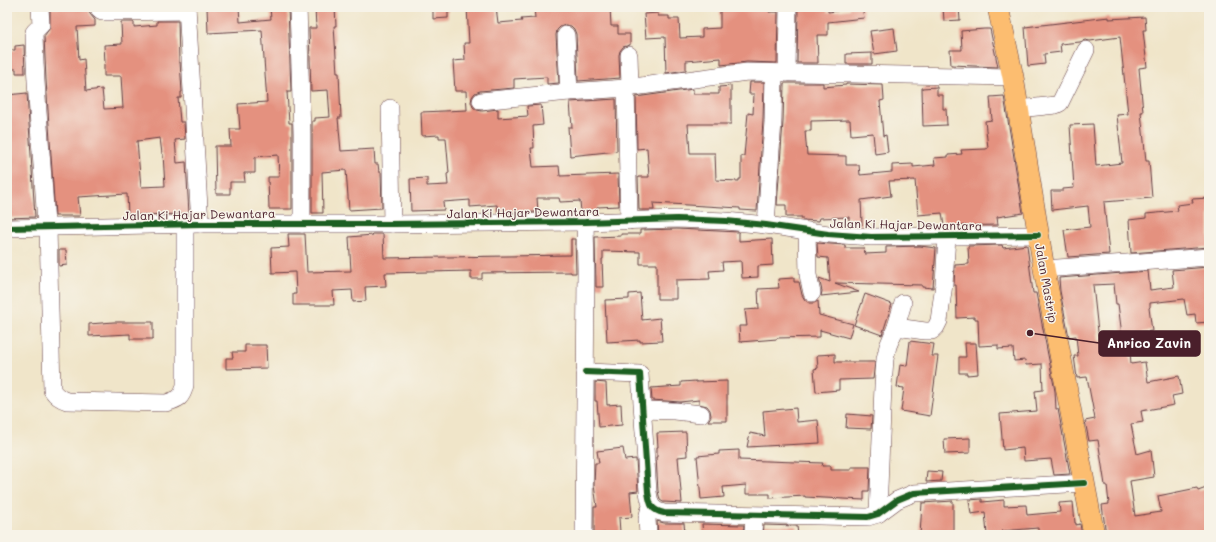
<svg xmlns="http://www.w3.org/2000/svg" width="1216" height="542" font-family="Mali,sans-serif">
	<rect width="100%" height="100%" fill="#f7f3e8"/>
	<filter id="ink" filterUnits="userSpaceOnUse"><feTurbulence type="fractalNoise" baseFrequency=".025" numOctaves="2"/><feDisplacementMap in="SourceGraphic" scale="8" xChannelSelector="R" yChannelSelector="G"/><feConvolveMatrix kernelMatrix="1 2 1 2 8 2 1 2 1" color-interpolation-filters="sRGB"/></filter>
	<filter id="wash" filterUnits="userSpaceOnUse"><feTurbulence type="fractalNoise" baseFrequency=".012" numOctaves="4" result="noise"/><feDisplacementMap in="SourceGraphic" scale="16" xChannelSelector="R" yChannelSelector="G"/><feGaussianBlur stdDeviation="0.9" result="paint"/><feColorMatrix in="noise" values="0 0 0 0 0 0 0 0 0 0 0 0 0 0 0 0 0 1.4 0 .05"/><feComposite in="paint" operator="in"/></filter>
	<g filter="url(#wash)">
		<rect width="100%" height="100%" fill="#f0e5c9"/>
		<g id="blocks">
			<!-- building -->
			<g fill="#e4917f" fill-rule="evenodd">
				<path d="M80 7H89L90 14 95 20V26L77 27 79 60 84 59 86 91 102 89 104 109 123 108 121 76H104V64L105 63 104 45 122 44 121 22H134V27L157 25V21H178L179 62H180L182 92H181V98H178L180 122H184L185 139 175 140 177 163 186 162 189 214 128 215 127 194 78 197 80 216H55L46 80 44 36 50 28V8ZM160 138 162 154H163L165 186 141 187 137 141Z"/>
				<path d="M207 7H239L240 22 271 19 270 7H288L291 92H287L289 123H292V209H269L268 177H279L278 155 255 157V173H244L245 182H230V194H216L215 146H231L230 129H240L238 104 267 102 262 30 208 33Z"/>
				<path d="M315 7H335L336 26H334L337 73H339L341 118H338L341 151 374 149 375 164H378L379 172H381L382 208 349 210 346 170 322 172 323 213H312V121H315V118L330 117 328 90 311 91 309 28H316Z"/>
				<path d="M433 7H448V18L433 19Z"/>
				<path d="M467 7H496L498 23 522 21 521 19 535 18 534 7H610L611 26H618V34H630V45L623 47 620 51 619 55 620 78 578 81 576 34 574 29 571 26 565 25 560 27 557 30 556 35 559 83 547 84V77L514 79V88L480 91 475 93 472 97 471 102 473 107 477 110 482 111 498 109V118L528 116 527 106 541 105 543 125 533 126 534 148H531L533 167 559 166 560 176 618 174 619 206 597 207 598 212H581L580 201 560 202 559 198H537L538 212 498 213 497 205 470 207V200L443 202 444 210 411 211 410 179 427 178V186L448 185 447 174 449 173 446 138H439V135L422 136 421 112 467 110 466 91H455L453 61 465 60 464 43H469Z"/>
				<path d="M720 7H769V12H778L777 63 747 62 721 65V58L686 61V70L666 73 665 37 646 38 644 14 658 13V16H669V19H679L680 38 702 37V29L720 28Z"/>
				<path d="M798 7H828V12L850 9V7H862L864 18 828 22V35H817L818 63H797Z"/>
				<path d="M943 7H959L960 20 944 21Z"/>
				<path d="M1109 17V19L1145 17 1146 30H1143L1147 67 1139 68 1143 112H1141L1146 161H1149L1152 198 1104 202 1109 254 1068 257 1064 230 1090 227 1088 206 1052 210 1051 191H1063V189L1074 188 1070 125 1093 124 1096 166 1122 163 1117 115 1128 114 1120 37 1090 41 1085 40 1080 42 1060 44 1061 52 1044 54 1045 64 1028 66 1025 27Z"/>
				<path d="M894 28 897 51 874 54 870 31Z"/>
				<path d="M984 29H990L998 67 951 65 950 50H962L961 31Z"/>
				<path d="M24 45 25 73H16V69H7V50H15V46Z"/>
				<path d="M872 53V64H846V54Z"/>
				<path d="M750 82H764L763 121 757 211 740 210V208L653 203 654 210H639L638 177H649L647 148 637 149 636 97 693 89V94H719V87L731 86V124H688L690 153H715L716 180 739 181V179H741V156H744L748 113 753 114 754 94H749Z"/>
				<path d="M784 83H823V87L846 85V84L883 85 884 100 880 101 883 136 886 135 888 152 875 154 873 133 851 135 850 120 811 121V131H805L807 155 846 156V165H859L860 175 892 172V165L913 164V167L935 165 934 158 948 157V155L962 154 961 150 986 149 988 148 985 121 992 120 990 97 1004 96 1023 213 997 217 998 225 944 226 942 213 918 215 915 180 889 181 891 196 861 200 862 225H849V217L820 218 819 221 802 220V217H786V205H777L783 122Z"/>
				<path d="M937 87V95H943V109H946L947 125 923 126 922 88Z"/>
				<path d="M27 93 35 217 7 218V95Z"/>
				<path d="M616 99 617 151 570 156 568 127H572L570 102Z"/>
				<path d="M1209 198V247L1131 253 1129 220 1146 218V214L1178 211 1177 205 1193 203 1192 199Z"/>
				<path d="M677 229 739 232V241L772 239 773 265 758 266V277L742 278 741 261 722 262 723 270 709 271 710 279 676 280V299H657V264H640V252L603 251V259H602L603 287H596L595 237 621 236V234H640V230Z"/>
				<path d="M288 234H305L307 272 351 271 349 237 373 235 372 234H383L384 258 571 255V239H575L576 273H571V272L482 273V279H471V271L385 273 386 286 365 287 366 301 353 302 352 290 333 291 334 305H293V294H296L295 272 272 273 271 248 289 247Z"/>
				<path d="M817 243 845 245V248H864L865 254 886 253V247L920 246 936 248 933 288 922 287V285L835 283 859 292 821 296 822 291 819 278 830 282 828 258 818 257Z"/>
				<path d="M1002 245 1003 248 1027 245 1033 293H1036L1055 391 1056 409H1058L1070 474 1054 475 1051 459 1024 461 1023 448 1003 450 1000 414 1037 411 1035 391 1043 390 1042 364 1026 365 1025 360 1014 361 1013 348 998 349V345L979 346 978 319H975V317L957 318 956 285H954L955 265 969 264 968 246Z"/>
				<path d="M59 250H66L67 265 59 266Z"/>
				<path d="M1209 267V322L1196 323 1195 314 1187 315 1184 299 1150 303V307L1149 308 1152 331 1122 335 1118 304H1116L1114 284 1093 285 1099 341 1129 339 1131 364 1145 362 1148 382 1179 376 1182 394 1172 396 1174 405 1141 411 1143 422 1131 424 1137 454 1151 450 1154 477 1130 481 1135 516 1161 512 1158 496 1197 488 1198 491 1209 487V535H1106L1102 505 1109 504 1107 485H1105L1098 440 1089 441 1085 421 1095 419 1087 377 1077 378 1074 356H1078L1076 336 1069 337 1060 291 1059 278 1148 271 1150 290 1174 287 1172 270Z"/>
				<path d="M794 278V282H799L802 295 805 300 809 303H814L818 301 819 315 853 324 849 338 820 330V337L777 338V339L740 342 739 326H747L745 310 759 309 758 289 779 288 778 279Z"/>
				<path d="M640 293 642 320 660 318 662 341 640 342V340L607 342 605 300 629 299V294Z"/>
				<path d="M865 294 892 304 882 335 854 325Z"/>
				<path d="M114 322H153V339H130V334L89 336V324Z"/>
				<path d="M910 341 934 344 932 356H938L930 416 901 411 904 388 897 387 900 365 907 366Z"/>
				<path d="M965 343H976L978 374 967 375V373H959V357H966Z"/>
				<path d="M245 345H266L267 368 226 369V358H233L232 352H245Z"/>
				<path d="M835 354V362H875L873 379 839 380V390L816 392 814 369 818 368 817 355Z"/>
				<path d="M696 381V382L727 381V421H708L711 416 710 410 707 406 699 404V400L680 402 652 400 651 388 681 386V382Z"/>
				<path d="M595 382 606 383 607 405 621 404 622 425 599 427 597 401H595Z"/>
				<path d="M796 408 797 422 818 420 820 443 747 447 750 433 765 436 763 411Z"/>
				<path d="M847 414 872 416 871 429 846 428Z"/>
				<path d="M686 432 687 456 678 457 682 503 663 502 660 500 658 491 656 457H657V447H658L657 433Z"/>
				<path d="M970 438V453L945 454 944 439Z"/>
				<path d="M623 448 625 460 636 459 638 491 630 492 632 517 619 518 620 532 594 534V507H597L594 485 595 463H599L597 451Z"/>
				<path d="M739 450V460L823 463 822 466H831V470H851V467H870L869 491H864V500L805 497V496L770 498V494H746V485L723 487 724 497 701 499 697 456 719 454V451Z"/>
				<path d="M927 471 942 472 941 481 926 482Z"/>
				<path d="M982 499V502L1004 500V506L1026 505 1027 515 1060 512 1059 503 1073 502 1075 523H1076V525L1080 524 1082 535H1038V528L1002 531V535H987L985 512 971 514 969 500Z"/>
				<path d="M953 501V532H949V535H920L922 503Z"/>
				<path d="M657 521 664 523H684L685 535H658Z"/>
				<path d="M702 524 744 525 743 535H703Z"/>
				<path d="M764 525 797 526 798 535H763Z"/>
			</g>
		</g>
	</g>
	<g filter="url(#ink)">
		<use href="#blocks" fill-opacity="0" stroke="#633d43" stroke-width="1"/>
		<g fill="none" stroke-linecap="round" stroke-linejoin="round">
			<!-- minor casing -->
			<g stroke="#633d43" stroke-width="18">
				<g id="minor">
					<path d="M40 7 41 25 34 32C35 97 43 162 46 227"/>
					<path d="M99 7 100 11 102 12 187 11"/>
					<path d="M187 7 200 224"/>
					<path d="M298 7 302 133V224"/>
					<path d="M566 35 569 92"/>
					<path d="M629 55 630 88"/>
					<path d="M787 73 788 7"/>
					<path d="M481 101 569 92 626 88"/>
					<path d="M390 108 392 224"/>
					<path d="M1018 109 1056 105 1060 103 1086 50"/>
					<path d="M629 221 626 88 732 74 747 72 1013 77"/>
					<path d="M766 225 773 121 774 73"/>
					<path d="M7 228 200 224H392L585 222 677 219 726 221 766 225 828 234 871 237 1038 235"/>
					<path d="M48 228 52 390C56 396 60 399 67 401L166 403C179 399 182 398 185 385V224"/>
					<path d="M807 231 808 275 812 293"/>
					<path d="M1044 269 1209 257"/>
					<path d="M896 327 925 331H932L936 327 939 321 944 284 947 236"/>
					<path d="M585 372 640 374 648 492C650 505 651 510 664 513L868 517 878 514 897 500 914 493 1084 483"/>
					<path d="M643 410 675 411 701 414"/>
					<path d="M878 514 883 386 885 359 888 346 896 327 903 303"/>
					<path d="M584 535 586 270 585 222"/>
					<path d="M648 535 647 519 649 511 653 508"/>
					<path d="M753 535 754 515"/>
				</g>
			</g>
			<!-- major casing -->
			<g stroke="#633d43" stroke-width="22">
				<path id="major" d="M998 7 1013 77 1044 269 1094 535"/>
			</g>
			<!-- minor -->
			<use href="#minor" stroke="#fff" stroke-width="17"/>
			<!-- major -->
			<use href="#major" stroke="#fcbd6f" stroke-width="21"/>
			<!-- cycleway casing -->
			<g stroke="#f7f3e8" stroke-width="8">
				<g id="cycleway">
					<path d="M7 228 200 224H392L585 222 677 219 726 221 766 225 828 234 871 237 1038 235"/>
					<path d="M585 372 640 374 648 492C650 505 651 510 664 513L868 517 878 514 897 500 914 493 1084 483"/>
				</g>
			</g>
			<!-- cycleway -->
			<use href="#cycleway" stroke="#1b5e20" stroke-width="6"/>
		</g>
	</g>
	<g text-anchor="middle" dominant-baseline="central" stroke-width="3" stroke-linejoin="round" paint-order="stroke">
		<!-- street labels -->
		<g font-size="12" fill="#4a1f2b" stroke="#f7f3e8">
			<text transform="translate(523 212) rotate(-1)">Jalan Ki Hajar Dewantara</text>
			<text transform="translate(199 214) rotate(-1)">Jalan Ki Hajar Dewantara</text>
			<text transform="translate(906 224) rotate(1)">Jalan Ki Hajar Dewantara</text>
			<text transform="translate(1047 283) rotate(80)">Jalan Mastrip</text>
		</g>
	</g>
	<!-- callouts -->
	<path fill="none" stroke="#4a1f2b" stroke-width="1.5" d="M1030 333L1099 343"/>
	<circle fill="#4a1f2b" stroke="#f7f3e8" stroke-width="1.5" cx="1030" cy="333" r="4"/>
	<rect fill="#4a1f2b" stroke="#4a1f2b" stroke-width="1.5" x="1099" y="331" width="101" height="25" rx="4"/>
	<g font-size="13" text-anchor="middle" font-weight="bold" fill="#fff">
		<text x="1149" y="348">Anrico Zavin</text>
	</g>
	<!-- margin -->
	<rect width="1216" height="542" fill="none" stroke="#f7f3e8" stroke-width="24"/>
</svg>
